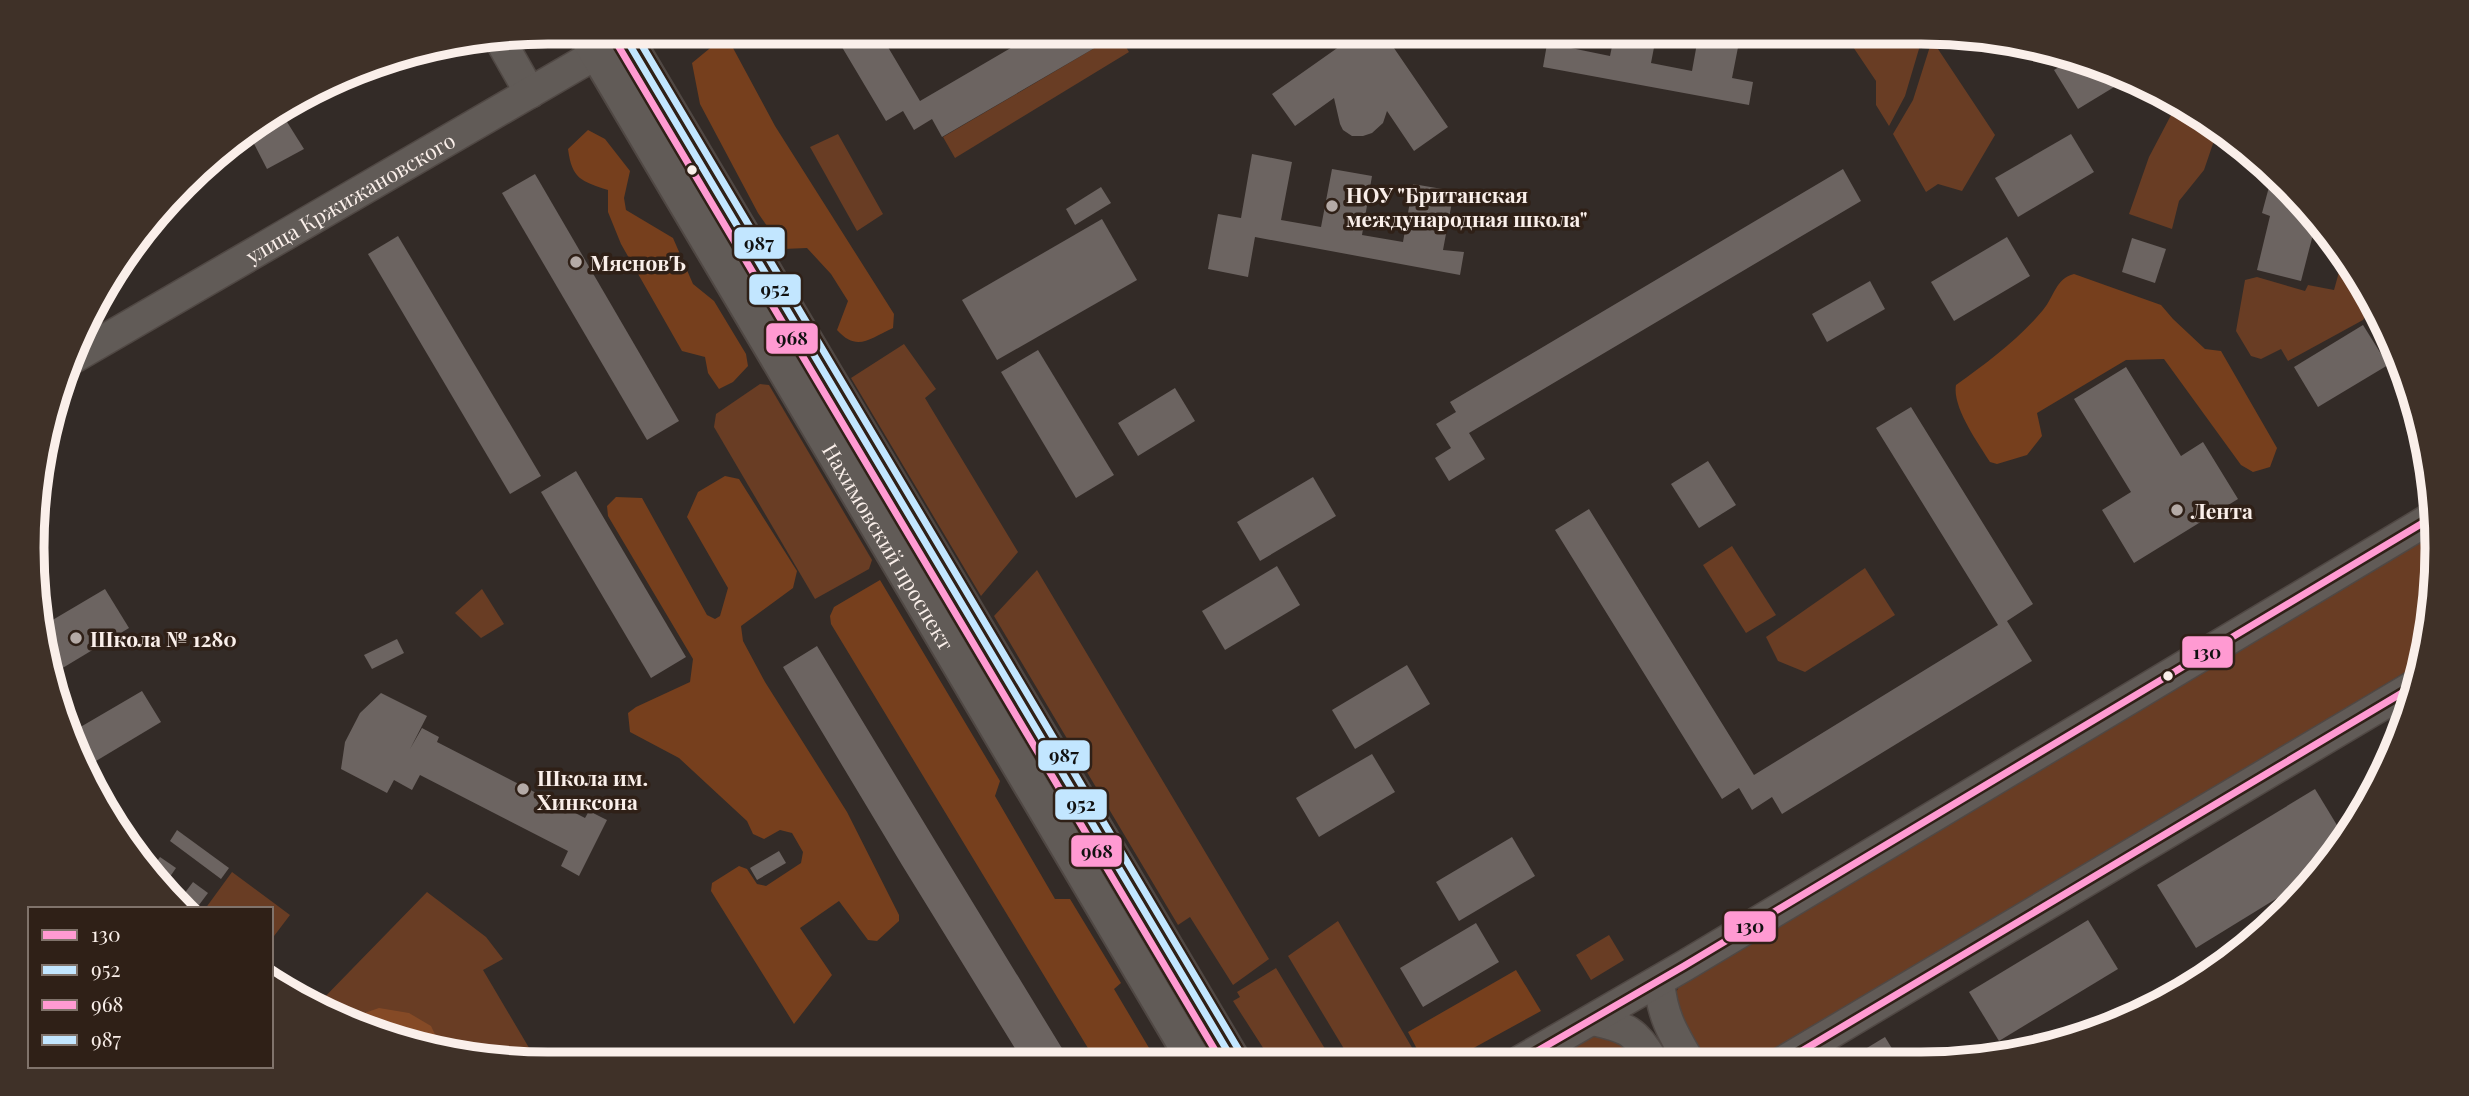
<svg xmlns="http://www.w3.org/2000/svg" width="2469" height="1096" font-family="'Playfair Display',serif">
	<rect width="100%" height="100%" fill="#332b27"/>
	<!-- green -->
	<g fill="#693d24">
		<path d="M1091 32H1117L1129 52 955 158 943 137 1098 46Z"/>
		<path d="M1843 32H1924L1905 96 1889 126 1876 105V81Z"/>
		<path d="M1932 40 1995 135 1962 191 1938 184 1926 192 1893 134 1913 100Z"/>
		<path d="M2179 100 2218 129 2204 170 2179 201 2172 229 2129 214 2149 157Z"/>
		<path d="M838 134 883 214 857 231 810 147Z"/>
		<path d="M2344 254 2374 302 2363 320 2288 361 2281 349 2261 359 2251 356 2236 331 2245 280 2257 277 2305 291 2308 285 2334 290Z"/>
		<path d="M904 344 936 389 925 398 1018 552 981 596 851 378Z"/>
		<path d="M760 384 769 385 872 560 869 569 815 599 714 427 716 414Z"/>
		<path d="M2436 533 2433 616 2422 662 1760 1061H1703L1673 999 1681 982Z"/>
		<path d="M1732 546 1776 615 1746 633 1703 565Z"/>
		<path d="M1865 568 1895 615 1805 672 1778 661 1766 637Z"/>
		<path d="M1037 570 1269 959 1233 985 1190 917 1178 925 994 616Z"/>
		<path d="M482 589 504 624 481 638 455 613Z"/>
		<path d="M232 872 290 915 271 940V909H205Z"/>
		<path d="M427 892 486 937 503 959 483 970 538 1063 382 1037 315 1007Z"/>
		<path d="M1338 921 1414 1051 1411 1062H1352L1288 956Z"/>
		<path d="M1609 935 1624 960 1591 980 1576 955Z"/>
		<path d="M1276 968 1333 1062H1294L1267 1054 1233 1001 1240 997 1237 992Z"/>
		<path d="M1597 1033 1611 1036 1642 1061H1549Z"/>
	</g>
	<!-- forest -->
	<g fill="#763f1d">
		<path d="M726 35 775 126 894 314 893 328C869 339 857 352 837 330L848 301 831 274 807 248 783 249 758 213 700 104 692 63Z"/>
		<path d="M588 130 605 139 630 171 624 198 626 210 673 238 693 284 714 301 746 354 748 366 733 382 719 389 708 373 705 357 682 351 621 244 608 212V190C581 181 572 179 568 149Z"/>
		<path d="M2074 274 2161 305 2173 319 2205 349 2221 351 2277 448 2270 467 2253 472 2241 465 2164 359 2126 360 2037 413 2042 436 2027 455 1997 464 1990 462C1978 443 1952 407 1956 385 1988 362 2018 340 2043 310 2054 297 2056 278 2074 274Z"/>
		<path d="M725 476 739 479 797 571 793 588 741 626 743 641 765 682 847 812 899 915V921L877 941 868 940 839 901 800 928 832 975 794 1024 711 891 712 883 739 866 747 869 757 884 766 886 801 863 803 852 792 833 780 830 764 839 753 834 747 821 679 758 630 732 628 713 636 707 690 682 693 659 608 516 607 506 616 497 642 498 707 615 715 619 720 616 728 588 687 517 698 492Z"/>
		<path d="M880 580 1000 781 995 796 1055 899H1070L1121 983 1114 989 1158 1063H1097L831 624 830 616 834 607Z"/>
		<path d="M1516 970 1541 1011 1448 1062H1415L1418 1051 1408 1032Z"/>
	</g>
	<!-- water -->
	<path fill="#854a26" d="M379 1008 409 1013 431 1026 441 1047 382 1037 344 1020Z"/>
	<!-- building -->
	<g fill="#6c6461">
		<path d="M833 32H879L920 101 1038 32H1090L1098 46 942 137 932 119 914 130 903 111 886 121Z"/>
		<path d="M1360 32H1383L1448 127 1414 151 1387 111 1383 123 1372 133 1363 136H1352L1343 130 1340 124 1334 98 1295 126 1272 94Z"/>
		<path d="M1533 32H1574L1571 48 1610 56 1615 32H1657L1651 63 1692 71 1699 32H1741L1732 78 1753 82 1749 105 1543 67 1547 44 1531 41Z"/>
		<path d="M2076 57 2087 59 2129 78 2078 109 2054 70Z"/>
		<path d="M282 114 304 149 267 169 250 136Z"/>
		<path d="M2071 134 2094 172 2018 217 1995 178Z"/>
		<path d="M1252 154 1292 162 1281 220 1321 227 1332 169 1372 176 1362 235 1403 242 1413 184 1454 191 1443 250 1464 252 1460 275 1255 237 1248 277 1208 269 1218 214 1241 218Z"/>
		<path d="M1843 169 1861 201 1469 433 1485 459 1449 481 1435 458 1451 448 1436 424 1456 412 1450 402Z"/>
		<path d="M2273 172 2317 219 2301 281 2257 270 2270 216 2262 213Z"/>
		<path d="M535 174 679 421 647 440 502 193Z"/>
		<path d="M1101 187 1111 203 1075 225 1066 209Z"/>
		<path d="M1102 219 1137 280 997 360 962 300Z"/>
		<path d="M398 236 541 476 510 494 368 254Z"/>
		<path d="M2007 237 2030 276 1954 321 1931 282Z"/>
		<path d="M2132 238 2166 249 2155 283 2122 272Z"/>
		<path d="M1870 281 1885 309 1827 342 1812 314Z"/>
		<path d="M2363 325 2388 365 2318 407 2294 367Z"/>
		<path d="M1038 350 1114 475 1076 498 1001 372Z"/>
		<path d="M2126 367 2181 456 2203 442 2238 499 2134 563 2102 510 2131 492 2074 399Z"/>
		<path d="M1175 388 1195 421 1138 456 1118 423Z"/>
		<path d="M1911 407 2033 604 2007 621 2032 661 1782 814 1772 797 1752 810 1739 788 1722 799 1555 530 1589 509 1754 775 1998 625 1876 428Z"/>
		<path d="M1708 461 1736 505 1699 528 1671 484Z"/>
		<path d="M576 471 686 657 651 678 541 492Z"/>
		<path d="M1313 477 1336 516 1260 561 1237 522Z"/>
		<path d="M1277 566 1300 605 1225 650 1202 611Z"/>
		<path d="M105 589 129 628 51 675 41 648 39 628Z"/>
		<path d="M397 639 404 653 372 669 364 655Z"/>
		<path d="M817 646 937 844 1071 1063H1024L902 865 783 667Z"/>
		<path d="M1407 665 1430 704 1355 749 1332 710Z"/>
		<path d="M142 691 161 722 86 767 65 711 77 729Z"/>
		<path d="M381 693 427 716 410 749 422 728 439 737 437 742 585 818 589 811 607 820 579 876 561 866 568 851 420 775 412 790 394 780 387 793 341 769 345 742 360 713Z"/>
		<path d="M1372 754 1395 792 1319 837 1296 798Z"/>
		<path d="M2315 789 2346 840 2315 875 2196 948 2157 885Z"/>
		<path d="M177 830 229 868 221 879 170 841Z"/>
		<path d="M1512 837 1535 876 1459 921 1436 882Z"/>
		<path d="M779 851 786 863 757 880 750 868Z"/>
		<path d="M160 857 176 868 167 881 152 868Z"/>
		<path d="M193 882 208 893 199 905 184 894Z"/>
		<path d="M2088 920 2118 969 1999 1041 1969 992Z"/>
		<path d="M1476 923 1499 962 1423 1007 1400 968Z"/>
		<path d="M1885 1037 1899 1060H1854L1852 1057Z"/>
	</g>
	<g fill="none" stroke-linecap="round" stroke-linejoin="round">
		<!-- tertiary casing -->
		<g stroke="#504844" stroke-width="33">
			<g id="tertiary">
				<path d="M500 40 530 93"/>
				<path id="s1" d="M75 357 617 42"/>
				<path d="M1659 981C1662 1015 1672 1032 1689 1061"/>
				<path d="M1593 1020C1626 1027 1636 1031 1653 1061"/>
				<path d="M1520 1061 1684 966 2436 515"/>
				<path d="M1784 1061 2417 684"/>
			</g>
		</g>
		<!-- secondary casing -->
		<g stroke="#504844" stroke-width="37">
			<g id="secondary">
				<path id="s2" d="M584 32 1195 1062"/>
				<path d="M622 32 1234 1062"/>
			</g>
		</g>
		<!-- tertiary -->
		<use href="#tertiary" stroke="#615b57" stroke-width="30"/>
		<!-- secondary -->
		<use href="#secondary" stroke="#615b57" stroke-width="33"/>
		<!-- bus-1 casing -->
		<g stroke="#2f2017" stroke-width="12">
			<g id="bus-1">
				<path d="M1520 1061 1684 966 2436 515"/>
				<path d="M1785 1061 2417 684"/>
			</g>
		</g>
		<!-- bus-2 casing -->
		<g stroke="#2f2017" stroke-width="12">
			<path id="bus-2" d="M622 32 1234 1062"/>
		</g>
		<!-- bus-3 casing -->
		<g stroke="#2f2017" stroke-width="12">
			<path id="bus-3" d="M613 37 1222 1062"/>
		</g>
		<!-- bus-4 casing -->
		<g stroke="#2f2017" stroke-width="12">
			<path id="bus-4" d="M634 32 1243 1057"/>
		</g>
		<!-- bus-1 -->
		<use href="#bus-1" stroke="#ff9ad2" stroke-width="7"/>
		<!-- bus-2 -->
		<use href="#bus-2" stroke="#c2e6ff" stroke-width="7"/>
		<!-- bus-3 -->
		<use href="#bus-3" stroke="#ff9ad2" stroke-width="7"/>
		<!-- bus-4 -->
		<use href="#bus-4" stroke="#c2e6ff" stroke-width="7"/>
	</g>
	<!-- markers -->
	<g fill="#faefea" stroke="#2f2017" stroke-width="2.5">
		<circle cx="692" cy="170" r="6"/>
		<circle cx="2168" cy="676" r="6"/>
	</g>
	<g fill="#b4aaa6" stroke="#2f2017" stroke-width="2.5">
		<circle cx="1332" cy="206" r="7"/>
		<circle cx="576" cy="262" r="7"/>
		<circle cx="2177" cy="510" r="7"/>
		<circle cx="76" cy="638" r="7"/>
		<circle cx="523" cy="789" r="7"/>
	</g>
	<g text-anchor="middle" dominant-baseline="central" stroke-width="7" stroke-linejoin="round" paint-order="stroke">
		<!-- poi labels -->
		<g font-size="21" font-weight="bold" fill="#faefea" stroke="#2f2017" text-anchor="start">
			<text x="1346" y="194">НОУ "Британская<tspan x="1346" dy="24">международная школа"</tspan></text>
			<text x="590" y="262">МясновЪ</text>
			<text x="2191" y="510">Лента</text>
			<text x="90" y="638">Школа № 1280</text>
			<text x="537" y="777">Школа им.<tspan x="537" dy="24">Хинксона</tspan></text>
		</g>
		<!-- street labels -->
		<g font-size="21" fill="#faefea" stroke="#2f2017">
			<text stroke="none"><textPath href="#s1" startOffset="318">улица Кржижановского</textPath></text>
			<text stroke="none"><textPath href="#s2" startOffset="598">Нахимовский проспект</textPath></text>
		</g>
	</g>
	<!-- crop -->
	<path d="M0 0H2469V1096H0ZM548 44H1921A504 504 0 0 1 2425 548V548A504 504 0 0 1 1921 1052H548A504 504 0 0 1 44 548V548A504 504 0 0 1 548 44Z" fill="#3f3128" fill-rule="evenodd"/>
	<path fill="none" stroke="#faefea" stroke-width="9" d="M548 44H1921A504 504 0 0 1 2425 548V548A504 504 0 0 1 1921 1052H548A504 504 0 0 1 44 548V548A504 504 0 0 1 548 44Z"/>
	<g stroke="#2f2017" stroke-width="2.5">
		<rect x="733" y="226" width="53" height="34" rx="7" fill="#c2e6ff"/>
		<rect x="748" y="273" width="54" height="33" rx="7" fill="#c2e6ff"/>
		<rect x="765" y="322" width="54" height="33" rx="7" fill="#ff9ad2"/>
		<rect x="2181" y="635" width="53" height="34" rx="7" fill="#ff9ad2"/>
		<rect x="1037" y="739" width="54" height="33" rx="7" fill="#c2e6ff"/>
		<rect x="1054" y="788" width="54" height="33" rx="7" fill="#c2e6ff"/>
		<rect x="1070" y="834" width="53" height="34" rx="7" fill="#ff9ad2"/>
		<rect x="1723" y="910" width="54" height="33" rx="7" fill="#ff9ad2"/>
	</g>
	<g font-size="19" text-anchor="middle" font-weight="bold" fill="#111">
		<text x="759" y="250">987</text>
		<text x="775" y="296">952</text>
		<text x="792" y="345">968</text>
		<text x="2207" y="659">130</text>
		<text x="1064" y="762">987</text>
		<text x="1081" y="811">952</text>
		<text x="1097" y="858">968</text>
		<text x="1750" y="933">130</text>
	</g>
	<!-- legend -->
	<rect x="28" y="907" width="245" height="161" fill="#2f2017" stroke="#80736b" stroke-width="2"/>
	<rect x="42" y="930" width="35" height="10" fill="#ff9ad2" stroke="#80736b" stroke-width="2"/>
	<text x="91" y="942" font-size="21" fill="#faefea">130</text>
	<rect x="42" y="965" width="35" height="10" fill="#c2e6ff" stroke="#80736b" stroke-width="2"/>
	<text x="91" y="977" font-size="21" fill="#faefea">952</text>
	<rect x="42" y="1000" width="35" height="10" fill="#ff9ad2" stroke="#80736b" stroke-width="2"/>
	<text x="91" y="1012" font-size="21" fill="#faefea">968</text>
	<rect x="42" y="1035" width="35" height="10" fill="#c2e6ff" stroke="#80736b" stroke-width="2"/>
	<text x="91" y="1047" font-size="21" fill="#faefea">987</text>
</svg>
